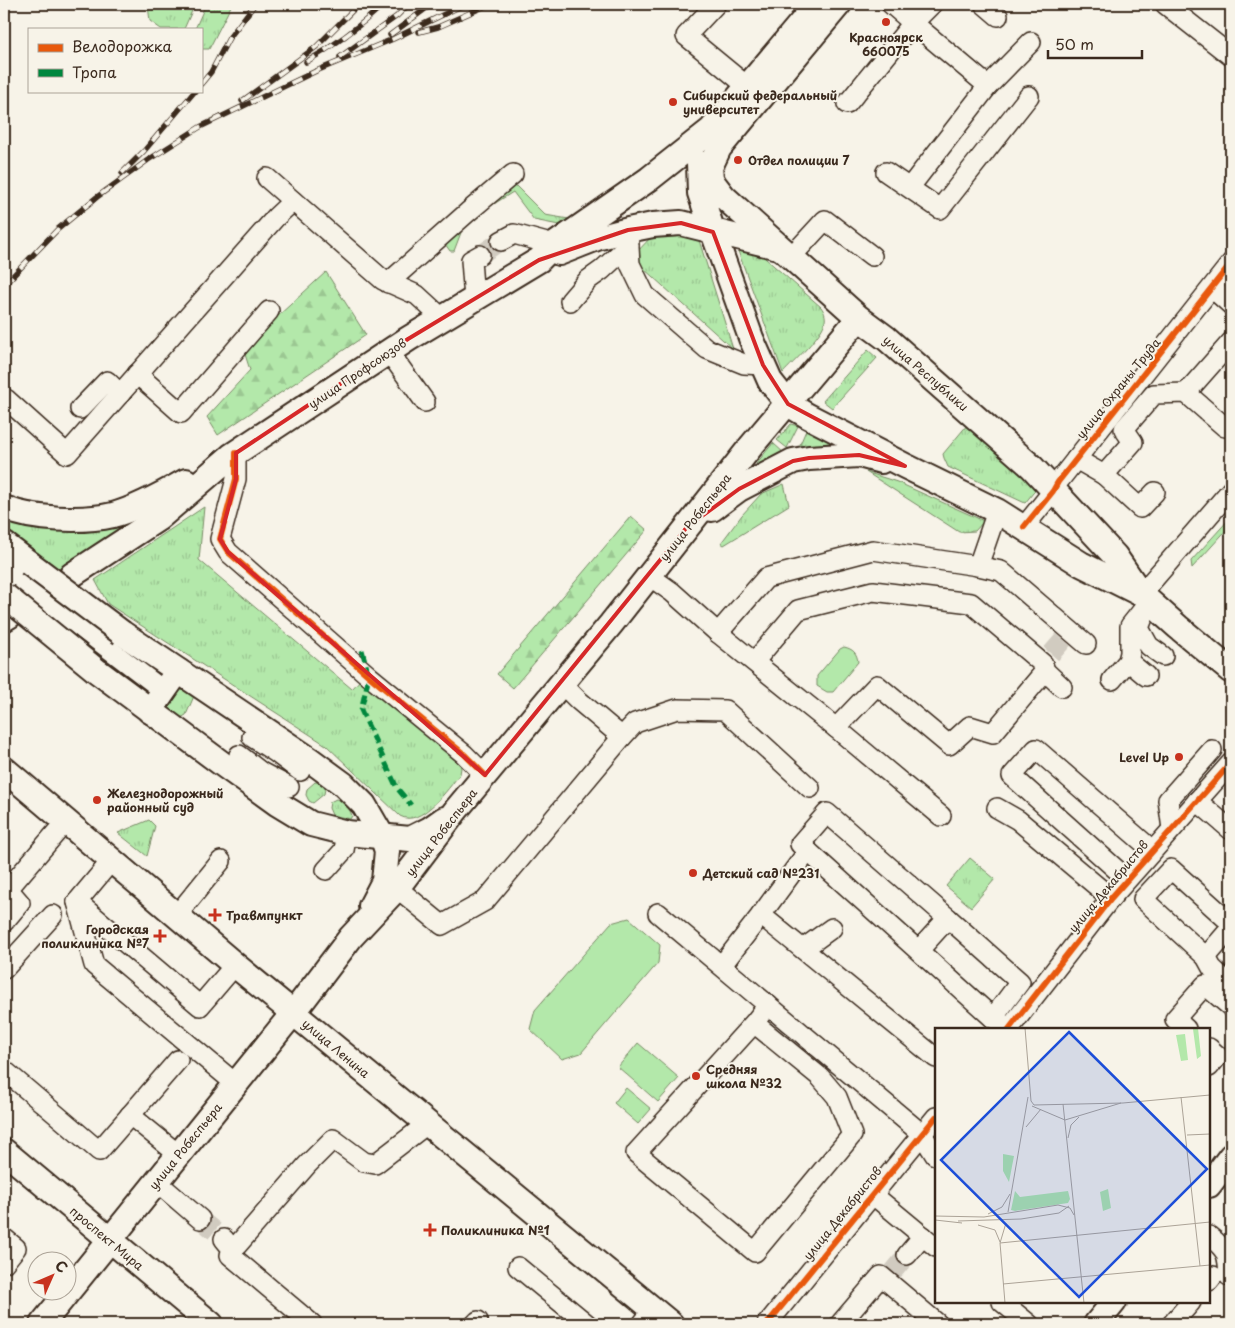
<svg xmlns="http://www.w3.org/2000/svg" width="1235" height="1328" font-family="'Playpen Sans',sans-serif">
	<defs>
		<pattern id="grass-tufts" width="24" height="20" patternUnits="userSpaceOnUse" patternTransform="scale(1.25)"><rect width="24" height="20" fill="#b3e8aa"/><path d="M3 7l-1-3M5 7V3M7 7l1-3M15 17l-1-3M17 17v-4M19 17l1-3" fill="none" stroke="#9bc792"/></pattern>
		<pattern id="forest-firs" width="22" height="20" patternUnits="userSpaceOnUse" patternTransform="scale(1.25)"><rect width="22" height="20" fill="#b3e8aa"/><path d="M5 1l3.5 6h-7zM16 11l3.5 6h-7z" fill="#9bc792"/></pattern>
	</defs>
	<rect width="100%" height="100%" fill="#f7f3e8"/>
	<filter id="ink" filterUnits="userSpaceOnUse"><feTurbulence type="fractalNoise" baseFrequency=".02" numOctaves="2"/><feDisplacementMap in="SourceGraphic" scale="10" xChannelSelector="R" yChannelSelector="G"/><feConvolveMatrix kernelMatrix="1 2 1 2 8 2 1 2 1" color-interpolation-filters="sRGB"/></filter>
	<g filter="url(#ink)">
		<!-- grass -->
		<g fill="url(#grass-tufts)" stroke="#778964">
			<path d="M150 4H195L184 29H161L150 21 148 6Z"/>
			<path d="M206 4H232L209 49H201V29H195Z"/>
			<path d="M515 185 545 215 569 219 564 226 534 220 513 192 465 222 454 251H450L443 241 505 186Z"/>
			<path d="M669 231 698 237 733 349 643 268 635 254 653 235Z"/>
			<path d="M744 245 758 252 821 307C824 311 826 316 825 321 823 335 793 362 783 373L738 251Z"/>
			<path d="M868 350 877 358 832 408 823 401Z"/>
			<path d="M791 424 798 426 787 448 777 440Z"/>
			<path d="M968 424 1037 488 1025 503 948 467 944 458 943 454Z"/>
			<path d="M807 428 836 440 839 447 798 449Z"/>
			<path d="M773 443 785 454 760 466 756 464Z"/>
			<path d="M866 472 897 482 984 521 975 531 959 532Z"/>
			<path d="M784 484 789 505 724 545 721 543 742 515 761 494Z"/>
			<path d="M204 507 199 560 352 689 361 679 460 763 461 768 460 774C448 789 421 828 400 816L326 745 108 604 95 580Z"/>
			<path d="M4 516 35 525 90 531 115 526 140 517 69 562 67 567 56 574 4 535Z"/>
			<path d="M1231 517V525L1192 568 1191 561Z"/>
			<path d="M179 690H185L194 696 186 715 179 719 171 715 168 705Z"/>
			<path d="M315 782 321 783 325 789 324 794 313 803 309 801 306 795 307 789Z"/>
			<path d="M336 799C345 802 349 807 352 816L350 819 332 815 329 808 330 802Z"/>
			<path d="M149 820 155 826 147 856 118 833Z"/>
			<path d="M970 858 995 879 971 907 946 886Z"/>
		</g>
		<!-- forest -->
		<g fill="url(#forest-firs)" stroke="#778964">
			<path d="M326 272 366 335 218 435 207 417 250 370 243 348Z"/>
			<path d="M631 516 647 530 513 688 497 674Z"/>
		</g>
		<!-- pitch -->
		<g fill="#b3e8aa" stroke="#778964">
			<path d="M844 647C853 649 857 653 858 662L833 692H827L817 686V676L840 649Z"/>
			<path d="M629 918 660 945 658 963 581 1053 562 1059 530 1029 535 1010 611 923Z"/>
			<path d="M638 1043 679 1078 658 1102 618 1067Z"/>
			<path d="M626 1088 651 1109 638 1124 614 1103Z"/>
		</g>
		<g fill="none" stroke-linecap="round" stroke-linejoin="round">
			<!-- minor-tunnel -->
			<g stroke="#d1cbc0" stroke-width="19" stroke-dasharray="19 9" stroke-linecap="butt">
				<path d="M480 255 501 241"/>
				<path d="M1051 654 1064 639"/>
				<path d="M200 1219 224 1239"/>
				<path d="M892 1273 907 1255"/>
			</g>
			<!-- minor casing -->
			<g stroke="#3b2a1e" stroke-width="22">
				<g id="minor">
					<path d="M716 4 686 36 748 87"/>
					<path d="M891 4 913 23 932 4"/>
					<path d="M984 4 998 16"/>
					<path d="M1165 4 1231 56"/>
					<path d="M847 104 913 23 988 86"/>
					<path d="M886 172 940 209 1029 96"/>
					<path d="M267 178 383 280 417 295 442 318"/>
					<path d="M910 187 988 86 1031 42"/>
					<path d="M628 230 630 264 645 295 707 349 744 364 763 365"/>
					<path d="M501 241 514 234 554 245"/>
					<path d="M791 257 825 220 872 256"/>
					<path d="M388 283 468 212 513 174"/>
					<path d="M1212 288 1231 305"/>
					<path d="M474 299 471 260 480 255"/>
					<path d="M570 301 588 280 602 270 629 245"/>
					<path d="M389 352 425 402"/>
					<path d="M137 374 181 413 269 311"/>
					<path d="M1186 393 1231 342"/>
					<path d="M6 399 67 454 276 217 293 201"/>
					<path d="M80 409 107 381 120 394"/>
					<path d="M236 453V479L220 539 228 552 369 676 464 754 485 775"/>
					<path d="M1076 459 1104 475 1133 442 1124 429 1154 394 1186 393 1225 427"/>
					<path d="M1104 475 1140 508 1155 492"/>
					<path d="M997 511 978 566 1001 571 1086 644"/>
					<path d="M1024 527 1053 491 1058 482 1231 263"/>
					<path d="M4 567 51 605 164 691"/>
					<path d="M648 575 672 592 718 633 836 728 941 816"/>
					<path d="M1141 594 1231 490"/>
					<path d="M1146 610 1139 628 1149 646 1163 656"/>
					<path d="M718 633 766 578 873 550 978 566"/>
					<path d="M755 661 798 610 873 591 971 603 1043 664 1045 671 1062 687"/>
					<path d="M1128 661 1146 676"/>
					<path d="M1112 680 1128 661 1130 653V626L1149 602"/>
					<path d="M836 728 877 685 949 745 970 726 993 733 1045 671"/>
					<path d="M252 737 275 752 300 771"/>
					<path d="M622 737 635 723 677 709 725 710 810 788"/>
					<path d="M239 755 261 772 289 787"/>
					<path d="M1197 801 1231 830"/>
					<path d="M997 808 1018 820 1111 898"/>
					<path d="M1172 829 1168 800 1212 750"/>
					<path d="M112 860 77 902 200 1006 235 965"/>
					<path d="M326 870 344 850 347 833"/>
					<path d="M1127 879 1012 776 1036 749 1152 850"/>
					<path d="M4 887 8 889 20 903 4 922"/>
					<path d="M397 888 442 925 485 901 622 737 578 700 561 683"/>
					<path d="M8 889 66 821"/>
					<path d="M77 902 94 965 236 1084"/>
					<path d="M658 913 922 1134 935 1155"/>
					<path d="M177 915 221 861"/>
					<path d="M761 915 808 851"/>
					<path d="M948 918 1020 982 993 1018"/>
					<path d="M1231 923 1171 869 1143 899 1206 957 1212 968 1231 986"/>
					<path d="M803 949 832 928"/>
					<path d="M919 950 948 918 827 813 800 844 993 1018 1009 1028"/>
					<path d="M1206 957 1231 928"/>
					<path d="M722 965 761 915 936 1058"/>
					<path d="M4 969 53 915"/>
					<path d="M754 1023 820 1077 837 1097 852 1135 755 1252 636 1153 754 1023 768 1005"/>
					<path d="M1009 1029 1111 898 1231 763"/>
					<path d="M1186 1029 1175 1019 1205 985 1231 1007"/>
					<path d="M1209 1048 1218 1056 1209 1067"/>
					<path d="M4 1070 99 1151 178 1060"/>
					<path d="M130 1115 179 1155"/>
					<path d="M157 1182 200 1219"/>
					<path d="M872 1194 936 1247"/>
					<path d="M1209 1236C1227 1250 1228 1254 1229 1276L1231 1277"/>
					<path d="M4 1238 16 1248 4 1263"/>
					<path d="M224 1239 233 1250 230 1255 312 1324"/>
					<path d="M233 1250 307 1165 333 1139 364 1162 375 1164 427 1124"/>
					<path d="M907 1255 923 1236"/>
					<path d="M518 1267 587 1324"/>
					<path d="M1209 1281 1213 1276"/>
					<path d="M1002 1302 1029 1324"/>
					<path d="M475 1324 478 1321"/>
					<path d="M642 1324 653 1310"/>
					<path d="M767 1324 936 1117"/>
					<path d="M840 1324 881 1276 938 1324"/>
					<path d="M1172 1324 1191 1302"/>
				</g>
			</g>
			<!-- major casing -->
			<g stroke="#3b2a1e" stroke-width="28">
				<g id="major">
					<path d="M839 4 719 148 710 167 711 178 714 184 724 197 859 318 886 338 1032 467 1115 556 1141 594 1178 627 1231 671"/>
					<path d="M699 163 700 193 713 232 751 338 770 381 788 404 808 416 905 466 997 511 1081 564 1139 593"/>
					<path d="M559 253 597 238 628 230 653 225 681 223 778 247"/>
					<path d="M4 508C33 520 82 522 113 515 136 509 165 493 186 481"/>
					<path d="M712 509 739 489 793 461 809 458 859 455 881 461"/>
					<path d="M4 544 29 563"/>
					<path d="M72 575 159 518 231 456 408 339 539 260 554 245 649 179 711 130 817 4"/>
					<path d="M4 619 9 616"/>
					<path d="M122 633 309 759 343 784 364 805 382 836 387 851 384 881 371 906"/>
					<path d="M97 671 225 766 278 804 311 824 347 833 410 839 430 829 444 819"/>
					<path d="M150 711 178 671"/>
					<path d="M4 769 235 965 671 1324"/>
					<path d="M4 1151 211 1324"/>
					<path d="M1209 1185 1231 1156"/>
					<path d="M42 1324 294 1012 351 937 397 888 456 810 611 624 752 445 859 318"/>
					<path d="M1096 1324 1114 1302"/>
				</g>
			</g>
			<!-- minor -->
			<use href="#minor" stroke="#f7f3e8" stroke-width="19"/>
			<!-- major -->
			<use href="#major" stroke="#f7f3e8" stroke-width="24"/>
			<!-- rail casing -->
			<g stroke="#3b2a1e" stroke-width="5.5">
				<g id="rail">
					<path d="M419 32 438 27 490 4"/>
					<path d="M390 35 432 4"/>
					<path d="M340 57 397 16 409 4"/>
					<path d="M306 62C334 46 360 26 384 4"/>
					<path d="M201 84 211 72 229 38 255 4"/>
					<path d="M242 101 316 47 359 4"/>
					<path d="M122 173 144 151 195 91"/>
					<path d="M5 284 58 229 97 197 148 160 200 127 316 71 393 39 465 4"/>
				</g>
			</g>
			<!-- rail -->
			<use href="#rail" stroke="#f7f3e8" stroke-width="4" stroke-dasharray="11" stroke-linecap="butt"/>
			<!-- major-bridge casing -->
			<g stroke="#3b2a1e" stroke-width="28" stroke-linecap="butt">
				<g id="major-bridge">
					<path d="M29 563 122 633"/>
					<path d="M4 595 97 671"/>
				</g>
			</g>
			<!-- major-bridge -->
			<use href="#major-bridge" stroke="#f7f3e8" stroke-width="24"/>
			<!-- quiet -->
			<path stroke="#00873e" stroke-width="5" stroke-dasharray="10 5" stroke-linecap="butt" d="M362 650 369 676 361 710 397 788 411 805"/>
			<!-- cycleway casing -->
			<g stroke="#f7f3e8" stroke-width="9">
				<g id="cycleway">
					<path d="M236 453V479L220 539 228 552 369 676 464 754 485 775"/>
					<path d="M1024 527 1053 491 1058 482 1231 263"/>
					<path d="M1009 1029 1111 898 1231 763"/>
					<path d="M767 1324 936 1117"/>
				</g>
			</g>
			<!-- cycleway -->
			<use href="#cycleway" stroke="#e8590c" stroke-width="6"/>
		</g>
	</g>
	<!-- marked area -->
	<path fill="none" stroke="#d62828" stroke-width="4" stroke-linejoin="round" d="M681 223 713 232 763 365 788 404 905 466 859 455 809 458 793 461 739 489 687 527 485 775 228 552 220 539 236 479V453L408 339 539 260 628 230Z"/>
	<!-- markers -->
	<g fill="#c8321e" stroke="#f7f3e8" stroke-width="2">
		<circle cx="886" cy="22" r="5"/>
		<circle cx="673" cy="102" r="5"/>
		<circle cx="738" cy="160" r="5"/>
		<circle cx="1179" cy="757" r="5"/>
		<circle cx="97" cy="800" r="5"/>
		<circle cx="693" cy="873" r="5"/>
		<path d="M212.5 907.5h5v5h5v5h-5v5h-5v-5h-5v-5h5z"/>
		<path d="M157.5 928.5h5v5h5v5h-5v5h-5v-5h-5v-5h5z"/>
		<circle cx="696" cy="1076" r="5"/>
		<path d="M427.5 1222.5h5v5h5v5h-5v5h-5v-5h-5v-5h5z"/>
	</g>
	<g text-anchor="middle" dominant-baseline="central" stroke-width="4" stroke-linejoin="round" paint-order="stroke">
		<!-- poi labels -->
		<g font-size="12" font-weight="bold" fill="#3b2a1e" stroke="#f7f3e8" text-anchor="start">
			<text x="886" y="37" text-anchor="middle">Красноярск<tspan x="886" dy="14">660075</tspan></text>
			<text x="683" y="95">Сибирский федеральный<tspan x="683" dy="14">университет</tspan></text>
			<text x="748" y="160">Отдел полиции 7</text>
			<text x="1169" y="757" text-anchor="end">Level Up</text>
			<text x="107" y="793">Железнодорожный<tspan x="107" dy="14">районный суд</tspan></text>
			<text x="703" y="873">Детский сад №231</text>
			<text x="226" y="915">Травмпункт</text>
			<text x="149" y="929" text-anchor="end">Городская<tspan x="149" dy="14">поликлиника №7</tspan></text>
			<text x="706" y="1069">Средняя<tspan x="706" dy="14">школа №32</tspan></text>
			<text x="441" y="1230">Поликлиника №1</text>
		</g>
		<!-- street labels -->
		<g font-size="12" fill="#3b2a1e" stroke="#f7f3e8">
			<text transform="translate(357 373) rotate(-34)">улица Профсоюзов</text>
			<text transform="translate(926 373) rotate(41)">улица Республики</text>
			<text transform="translate(1118 388) rotate(-51)">улица Охраны Труда</text>
			<text transform="translate(695 517) rotate(-52)">улица Робеспьера</text>
			<text transform="translate(441 832) rotate(-52)">улица Робеспьера</text>
			<text transform="translate(1108 886) rotate(-50)">улица Декабристов</text>
			<text transform="translate(336 1048) rotate(40)">улица Ленина</text>
			<text transform="translate(185 1146) rotate(-51)">улица Робеспьера</text>
			<text transform="translate(842 1213) rotate(-51)">улица Декабристов</text>
			<text transform="translate(107 1238) rotate(40)">проспект Мира</text>
		</g>
	</g>
	<!-- overview -->
	<g transform="translate(935 1028)">
		<rect width="275" height="275" fill="#f7f3e8"/>
		<path d="M263 0 266 28 262 31 258 1ZM250 6 253 32 246 33 241 7ZM80 163 85 169 133 163 135 171 133 175 80 183 76 182Z" fill="#b3e8aa"/>
		<path d="M68 126 79 128 74 154 68 143Z" fill="#b3e8aa"/>
		<path d="M173 161 176 180 168 183 165 164Z" fill="#b3e8aa"/>
		<path fill="none" stroke="#aca397" stroke-width="1" d="M90 0 96 73 99 77 188 75 275 67M246 69 265 238M128 76 149 275M97 78 130 92 186 75M91 99 106 81M252 107 275 106M133 110 136 97 144 89M73 184 93 69M53 186 67 179 75 166M0 188 49 189 123 177 135 180 139 187M0 192 27 195M23 193 86 191 124 185 134 178M43 197 60 202 65 214M65 215 275 194M68 256 275 237M70 275 65 215 71 195"/>
		<path fill="#1d4ed8" fill-opacity="0.15" stroke="#1d4ed8" stroke-width="2.5" d="M134 4 272 141 144 269 6 132Z"/>
		<rect width="275" height="275" fill="none" stroke="#3b2a1e" stroke-width="2.5"/>
	</g>
	<!-- margin -->
	<rect width="1235" height="1328" fill="none" stroke="#f7f3e8" stroke-width="20"/>
	<rect x="10" y="10" width="1215" height="1308" fill="none" stroke="#3b2a1e" stroke-width="2" filter="url(#ink)"/>
	<!-- legend -->
	<rect x="28" y="28" width="175" height="65" fill="#f7f3e8" stroke="#aca397"/>
	<rect x="38" y="44" width="25" height="8" fill="#e8590c" stroke="#aca397"/>
	<text x="72" y="52" font-size="15" fill="#3b2a1e">Велодорожка</text>
	<rect x="38" y="69" width="25" height="8" fill="#00873e" stroke="#aca397"/>
	<text x="72" y="78" font-size="15" fill="#3b2a1e">Тропа</text>
	<!-- north arrow -->
	<g transform="translate(52 1276) rotate(45)"><circle r="24" fill="#f7f3e8" stroke="#aca397"/>
	<path d="M0-4L9 19L0 12L-9 19Z" fill="#c8321e"/>
	<text y="-8" font-size="14" font-weight="bold" text-anchor="middle" fill="#3b2a1e">С</text>
	</g>
	<!-- scale -->
	<path d="M1048 50v8h94v-8" fill="none" stroke="#3b2a1e" stroke-width="2.5"/>
	<text x="1055" y="50" font-size="15" fill="#3b2a1e" stroke="#f7f3e8" stroke-width="4" paint-order="stroke">50 m</text>
</svg>
